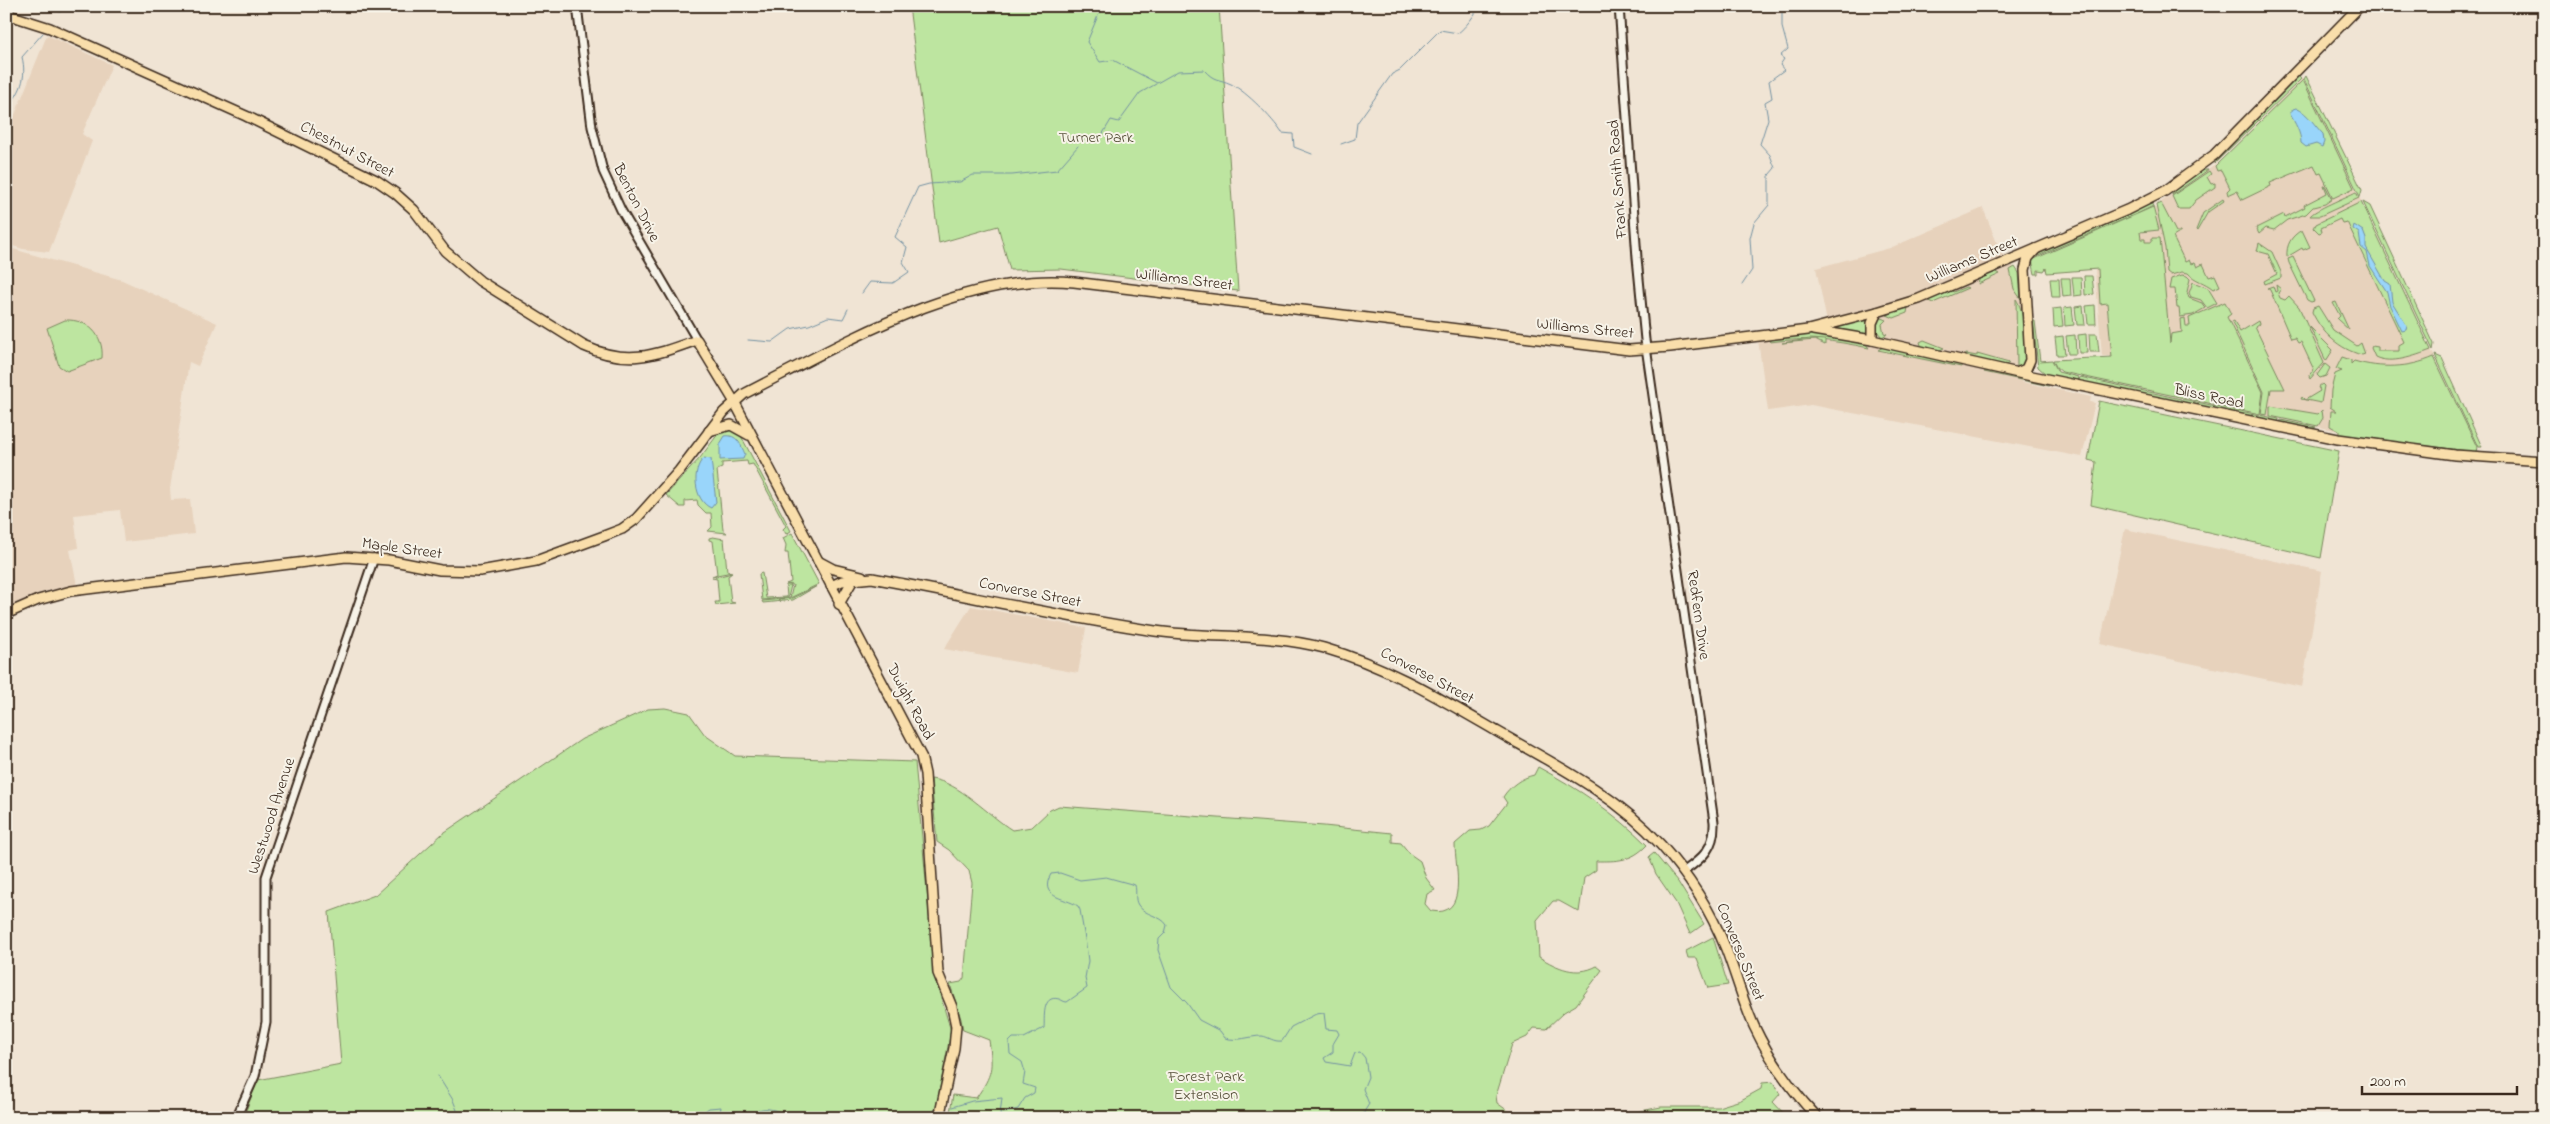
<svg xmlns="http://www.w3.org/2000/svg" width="2550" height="1124" font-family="'Indie Flower',sans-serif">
	<rect width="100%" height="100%" fill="#f0e4d4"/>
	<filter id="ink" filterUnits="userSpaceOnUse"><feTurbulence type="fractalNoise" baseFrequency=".02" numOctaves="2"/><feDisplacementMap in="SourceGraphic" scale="10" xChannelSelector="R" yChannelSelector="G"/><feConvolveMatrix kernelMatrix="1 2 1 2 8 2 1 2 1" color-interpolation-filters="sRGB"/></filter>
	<g filter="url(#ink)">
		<!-- built -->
		<g fill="#e7d2bc">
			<path d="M47 35 112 65 82 134 92 141 49 252 23 249 6 244V137Z"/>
			<path d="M2303 78 2477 447V452L2338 435V431L2329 429 2111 383 2109 356H2102L2095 270H2101L2136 217 2161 205V202L2218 163Z"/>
			<path d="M1983 208 2001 253 2019 273 2026 358 2022 382 2091 397 2090 402 2095 403 2082 457 1811 405 1768 411 1758 340 1818 334 1827 322 1816 268 1890 248Z"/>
			<path d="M6 247 122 280 217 323 198 366 189 362 170 489 171 500 190 499 194 534 124 542 120 510 74 515 78 548 70 550 77 585 47 591 8 608 6 604Z"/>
			<path d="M2125 529 2322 571 2302 687 2100 644Z"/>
			<path d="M971 606 1086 628 1078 673 944 649Z"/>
		</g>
		<!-- green -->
		<g fill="#bde5a0" stroke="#7c885f">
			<path d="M909 6H1219L1238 291 1061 269 1010 270 998 226 939 243Z"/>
			<path d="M2298 76 2301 79 2214 164 2216 159Z"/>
			<path d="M2306 76 2362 190 2360 197 2304 79Z"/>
			<path d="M2303 80 2354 188 2333 198 2321 173 2318 174 2314 165 2270 183 2271 186 2242 200 2237 191 2228 195 2227 191 2230 188 2221 170 2217 171 2215 166Z"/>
			<path d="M2202 170H2208L2172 195 2173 190Z"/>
			<path d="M2209 171 2211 174 2207 177 2211 184 2215 183V187L2196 200 2189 209H2178L2172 196Z"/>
			<path d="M2324 185H2325L2332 199 2325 204 2313 207 2306 214 2287 220 2274 230 2266 228 2259 234 2256 228 2284 214 2285 217 2305 207 2304 205 2327 193Z"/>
			<path d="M2356 192 2359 198 2320 216H2310C2314 210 2346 197 2356 192Z"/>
			<path d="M2223 199 2224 201 2208 212 2197 231 2196 230 2203 213Z"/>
			<path d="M2361 202 2431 350C2415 356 2391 365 2375 357L2371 348 2372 346 2378 347V351H2399V345L2404 342 2347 222 2342 223 2340 219 2321 228 2322 232 2319 233 2314 228 2316 224Z"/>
			<path d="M2363 202 2370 206 2434 344 2433 350Z"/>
			<path d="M2151 203 2153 206 2139 213 2031 259 2041 251Z"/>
			<path d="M2161 203 2176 232H2181L2173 237 2185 262 2189 260 2191 264 2195 263 2197 267 2203 264 2209 277 2215 275 2220 286 2213 289C2205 282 2195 281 2188 273L2182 272 2171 275 2167 272 2165 248 2156 205Z"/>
			<path d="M2153 207 2159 230 2140 232 2141 239H2145V242H2152V238H2160L2170 343 2171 334 2182 332 2181 319 2185 318 2186 326H2190L2189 318 2225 302 2231 314 2227 317 2263 392 2260 414 2062 372 2056 367 2053 360 2112 357 2107 303 2100 304 2098 269 2047 273 2046 268 2044 271 2038 270V274H2035L2032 260Z"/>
			<path d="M2302 230 2310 247 2303 250 2302 248 2287 257C2286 245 2291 236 2302 230Z"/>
			<path d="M2259 243 2272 252 2281 272V278L2265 284 2264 281 2277 274 2268 254 2257 251Z"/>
			<path d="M2293 257 2314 301 2311 302 2307 300 2289 263 2288 259Z"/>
			<path d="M2015 267 2019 273 2021 299 2014 289 2010 270Z"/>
			<path d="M1995 271 2000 274 1978 284 1980 277Z"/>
			<path d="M2182 275 2187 276 2190 279 2187 292 2189 298 2202 303 2205 308 2193 315 2180 317 2179 308H2177L2175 289H2169L2171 279Z"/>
			<path d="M2084 276H2092L2094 294 2085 295Z"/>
			<path d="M2072 277H2081L2082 295 2074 296Z"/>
			<path d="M2061 278H2070L2071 296 2063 297Z"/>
			<path d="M2050 279H2059L2060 297H2052Z"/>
			<path d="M2193 282 2208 288 2217 303 2207 308 2201 300 2191 297 2189 293Z"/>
			<path d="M2276 285 2281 289 2278 293 2280 298 2285 300 2289 296 2299 307 2324 363 2310 379 2309 377 2314 370 2301 342 2298 343 2295 338 2291 339 2270 290 2267 288 2273 286 2275 292 2277 291Z"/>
			<path d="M1966 287 1968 288 1933 303 1926 300 1951 290 1953 292Z"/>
			<path d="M2016 299C2025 311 2028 351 2023 366L2020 368 2017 367Z"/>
			<path d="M2336 302 2349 330 2337 319 2340 316 2333 303Z"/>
			<path d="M2095 305 2096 324H2088L2086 306Z"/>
			<path d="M2083 306 2085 325H2077L2075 307Z"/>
			<path d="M2318 306 2333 330 2357 346 2361 343 2365 354 2362 355C2339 349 2322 333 2312 312L2313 308Z"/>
			<path d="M1908 307 1907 313 1894 318 1887 315Z"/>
			<path d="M2072 307 2074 325 2065 326 2064 308Z"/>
			<path d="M2061 308 2063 326 2054 327 2053 309Z"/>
			<path d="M1869 318V336L1831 328Z"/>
			<path d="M1881 318 1886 320 1882 324 1884 333 1887 334 1882 337 1875 329 1876 322Z"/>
			<path d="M65 320C88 319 104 335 102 358L67 371 59 366 47 328Z"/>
			<path d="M2033 321H2035L2040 361 2052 360 2058 372 2078 377 2077 381 2047 375 2038 367Z"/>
			<path d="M2234 321 2240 332 2258 321 2259 324 2255 327 2285 389H2271L2267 415 2261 414 2264 392 2232 322Z"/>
			<path d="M2310 327 2333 350 2326 361Z"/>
			<path d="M1808 334 1865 343 1869 348C1831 340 1809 337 1770 342L1768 339Z"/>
			<path d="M2086 334 2087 353H2079L2078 335Z"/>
			<path d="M2089 334H2097L2099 352H2090Z"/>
			<path d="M2075 335 2076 354H2068L2066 336Z"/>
			<path d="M2063 336 2065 355H2057L2055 337Z"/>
			<path d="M1810 339 1825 340V345L1815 340 1782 343Z"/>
			<path d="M1924 340 1944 348 1938 351 1922 348 1920 342Z"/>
			<path d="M1883 347 1962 363 1961 367 1878 350Z"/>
			<path d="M1966 354 1977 356V354L2009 363 2004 366 1965 357Z"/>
			<path d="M2435 355 2442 358 2482 447H2478Z"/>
			<path d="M2342 357 2351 360V364L2354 361C2381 369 2409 368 2434 357L2477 447 2476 452 2339 435V431L2330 426 2331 411H2336L2330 407 2331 390 2335 374 2342 371 2336 369Z"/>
			<path d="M2325 364 2330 368 2326 376 2320 378 2317 375Z"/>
			<path d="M1987 370 2047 383 2049 386 1984 372Z"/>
			<path d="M2080 377 2181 399 2180 403 2079 381Z"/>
			<path d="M2322 384 2324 386 2321 403 2301 399 2302 397 2305 400 2320 391 2318 387Z"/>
			<path d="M2182 399 2279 419 2278 424 2181 403Z"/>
			<path d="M2099 401 2339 451 2321 558 2091 505 2096 462 2088 460Z"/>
			<path d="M2270 406 2318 414 2322 410 2323 418 2318 426 2270 416Z"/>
			<path d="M2281 420 2316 427 2310 429 2280 424Z"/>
			<path d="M729 429 738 432 741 436 791 531 786 534 783 529 786 526 753 464 748 465 747 461 722 463V468L717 470 723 530 727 533 708 531 712 527 711 513H706L698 505 697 500 685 501V507H680L666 495 700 458 718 434Z"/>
			<path d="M792 533 819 584 790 598 793 585 786 584 791 582 788 553H785L786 545 783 538Z"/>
			<path d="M713 537 724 539 727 571 732 572 712 576 717 574 713 541 709 540V538Z"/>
			<path d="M732 573 728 576 731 602 735 603 716 605 715 602H719L717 579 712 578Z"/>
			<path d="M762 573 766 598 787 597 786 585H791L788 598 762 600 759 574Z"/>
			<path d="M817 586 793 600 763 603 762 601 792 598Z"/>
			<path d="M665 708 689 713 705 735 735 756 915 762 935 978 951 1031 934 1118H243L258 1080 341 1064 329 912 375 895 442 834 582 739 648 709Z"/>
			<path d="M1538 767C1579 789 1615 813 1647 845 1631 862 1616 861 1596 861V870L1584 878 1579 912 1559 901H1553L1537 920 1539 957C1558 968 1576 977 1597 966L1602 970 1576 1005 1564 1012 1546 1029 1534 1028 1527 1037 1512 1044 1496 1096 1497 1103 1518 1118H1175L1174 1115 1163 1118 1145 1116 949 1118 953 1095 976 1098C993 1074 993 1068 989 1040L963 1030 961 1019 950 984 961 982 964 978 972 883 969 871 949 850 937 842 931 779C959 782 988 815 1012 830L1032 827 1050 810 1059 806 1324 826 1392 833V842L1401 843 1410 854 1420 861 1426 878 1435 890 1427 894 1425 904 1431 911C1469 918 1455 867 1455 844L1470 831 1481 830 1489 826 1507 803 1503 797C1510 786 1521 778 1534 775Z"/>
			<path d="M1654 853 1678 882 1704 924 1690 934 1676 903 1656 874 1649 857Z"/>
			<path d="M1713 937 1728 985 1708 988 1697 958H1688L1686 951Z"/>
			<path d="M1773 1082 1780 1094 1773 1102 1788 1118H1626L1636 1112 1661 1107H1718L1741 1100 1761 1089 1762 1083Z"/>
		</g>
		<!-- water -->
		<g fill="#99d5fa" stroke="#7391a2">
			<path d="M2296 108C2309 114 2314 125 2323 134L2324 142 2322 147 2316 144 2306 147 2301 143C2301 133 2295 123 2290 114L2293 109Z"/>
			<path d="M2354 225 2363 231 2366 239V248L2385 281 2390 284 2392 302 2407 326 2406 330 2402 331 2390 306 2387 292 2370 266 2367 252 2361 247 2359 233 2353 229Z"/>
			<path d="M725 436C737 434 741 445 745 454L743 459 720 460V444Z"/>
			<path d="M704 458 711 459 716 502 711 508C694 501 691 469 704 458Z"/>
		</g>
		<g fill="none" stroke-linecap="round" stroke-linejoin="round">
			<!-- stream -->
			<g stroke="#7391a2" stroke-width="1">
				<path d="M1102 6 1087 42 1100 62 1113 60 1157 83 1178 71 1204 70C1215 82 1218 78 1231 84 1247 92 1272 118 1282 133L1293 134 1294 147 1312 154"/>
				<path d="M60 12 67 6"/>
				<path d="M6 108C21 94 27 77 22 57L43 33"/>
				<path d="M1087 141 1102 135 1111 120 1119 122 1140 93 1156 84"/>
				<path d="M1341 144 1355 139 1357 123 1392 74 1400 70 1440 30 1458 33C1465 28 1476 14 1479 6"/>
				<path d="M1742 285 1752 270 1750 238 1754 223 1769 205V175L1775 168 1770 155 1760 144 1768 119 1765 102 1772 98 1769 81 1784 70 1780 65 1784 59 1780 56 1788 49 1782 27V6"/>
				<path d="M862 293 870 282 893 283 909 272 903 262 907 247 895 237 918 187 929 184 960 182 973 175H1012L1057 170 1078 146"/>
				<path d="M748 340 772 342 790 329 809 325 828 317 843 319 848 309"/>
				<path d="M438 1076 453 1100 460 1118"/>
				<path d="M952 1107 972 1101 1002 1098 1000 1114 1018 1109 1025 1098 1034 1093 1035 1088 1023 1084 1025 1072 1022 1062 1010 1054 1009 1042 1013 1038H1024L1044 1028C1045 1020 1041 994 1059 999 1062 1000 1064 1002 1067 1002L1087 988 1085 978 1088 961 1086 945 1080 910 1078 906C1064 897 1038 898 1051 874L1060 873 1080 880 1106 877 1135 885C1137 892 1134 899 1138 905 1145 916 1161 915 1167 925L1165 933 1159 939 1158 950 1171 987 1187 1003 1199 1020 1220 1031 1225 1038C1238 1042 1249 1036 1262 1036 1269 1037 1273 1042 1282 1041L1291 1027 1316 1014 1324 1013 1326 1029 1337 1030 1339 1034 1333 1044V1052L1324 1058 1326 1062 1350 1066 1355 1053 1360 1052 1365 1058 1368 1077 1363 1089 1369 1104 1364 1112 1366 1118"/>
				<path d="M695 1118 709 1108 721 1107 720 1113C730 1116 737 1113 747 1112L751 1116C754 1115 755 1112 757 1111 766 1105 783 1112 789 1118"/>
				<path d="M897 1118H905"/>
				<path d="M920 1118 932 1114 936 1108"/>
			</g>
			<!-- minor casing -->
			<g stroke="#3b2a1e" stroke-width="11">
				<g id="minor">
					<path d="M577 6 592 127 603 171 621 210 697 340"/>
					<path d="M1619 6 1637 258 1645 340 1714 822C1715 848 1703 858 1683 872"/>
					<path d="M236 1118 255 1076 266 1022V877L374 558"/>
				</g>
			</g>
			<!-- major casing -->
			<g stroke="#3b2a1e" stroke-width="12">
				<g id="major">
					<path d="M6 14 50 28 246 116 376 180 395 193 414 210 445 251 480 281 584 346C628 366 655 355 697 340L734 401 921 756 925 774 938 973 952 1007 956 1026 954 1048 939 1118"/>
					<path d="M1813 330 1872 340 2027 375 2338 439 2455 455 2544 461"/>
					<path d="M1872 340V323L1877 312"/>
					<path d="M2019 372 2026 369 2030 360 2025 270 2028 258 2036 249"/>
					<path d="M709 431 731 425 749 435"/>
					<path d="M818 561 833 569 862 576"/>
					<path d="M831 586 842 581 872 578C966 595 1060 617 1155 631 1212 639 1268 633 1324 648 1387 666 1441 699 1498 732 1556 765 1616 795 1661 845 1689 876 1711 911 1726 949 1736 975 1743 1002 1754 1026 1770 1060 1792 1091 1818 1118"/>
					<path d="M839 604 854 578"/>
					<path d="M6 614 38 600 71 591 346 557 389 560 440 570 480 571 536 561 604 536 622 529 636 519 679 471 724 412 744 394C840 345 963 271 1074 282L1629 350 1670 347 1808 330 1877 312 1919 299 2127 210 2165 191 2214 155 2360 6"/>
				</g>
			</g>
			<!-- minor -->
			<use href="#minor" stroke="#f7f3e8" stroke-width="7"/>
			<!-- major -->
			<use href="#major" stroke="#f9deab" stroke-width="9"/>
		</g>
	</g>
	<g text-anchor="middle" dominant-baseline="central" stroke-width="4" stroke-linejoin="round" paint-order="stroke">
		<!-- park labels -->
		<g font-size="16" fill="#554f38" stroke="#f7f3e8">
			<text x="1096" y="138">Turner Park</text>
			<text x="1206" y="1077">Forest Park<tspan x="1206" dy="18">Extension</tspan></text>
		</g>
		<!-- street labels -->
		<g font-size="16" fill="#3b2a1e" stroke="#f7f3e8">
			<text transform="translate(347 150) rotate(28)">Chestnut Street</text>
			<text transform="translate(1618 179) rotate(-94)">Frank Smith Road</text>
			<text transform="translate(636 203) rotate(63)">Benton Drive</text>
			<text transform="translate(1972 260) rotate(-23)">Williams Street</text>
			<text transform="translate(1184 280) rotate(7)">Williams Street</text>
			<text transform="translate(1585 329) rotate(6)">Williams Street</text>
			<text transform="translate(2209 397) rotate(12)">Bliss Road</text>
			<text transform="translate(402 549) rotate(8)">Maple Street</text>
			<text transform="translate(1030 593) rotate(11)">Converse Street</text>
			<text transform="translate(1698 615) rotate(82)">Redfern Drive</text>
			<text transform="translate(1427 676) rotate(28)">Converse Street</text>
			<text transform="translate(910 702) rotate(62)">Dwight Road</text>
			<text transform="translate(272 816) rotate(-72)">Westwood Avenue</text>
			<text transform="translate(1740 952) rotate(68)">Converse Street</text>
		</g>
	</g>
	<!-- margin -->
	<rect width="2550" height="1124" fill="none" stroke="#f7f3e8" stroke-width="25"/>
	<rect x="12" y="12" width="2525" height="1099" fill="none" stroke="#3b2a1e" stroke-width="2" filter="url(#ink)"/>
	<!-- scale -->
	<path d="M2362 1086v8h155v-8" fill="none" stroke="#3b2a1e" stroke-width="2.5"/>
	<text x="2370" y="1086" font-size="15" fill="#3b2a1e" stroke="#f7f3e8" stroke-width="4" paint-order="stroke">200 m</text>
</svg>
